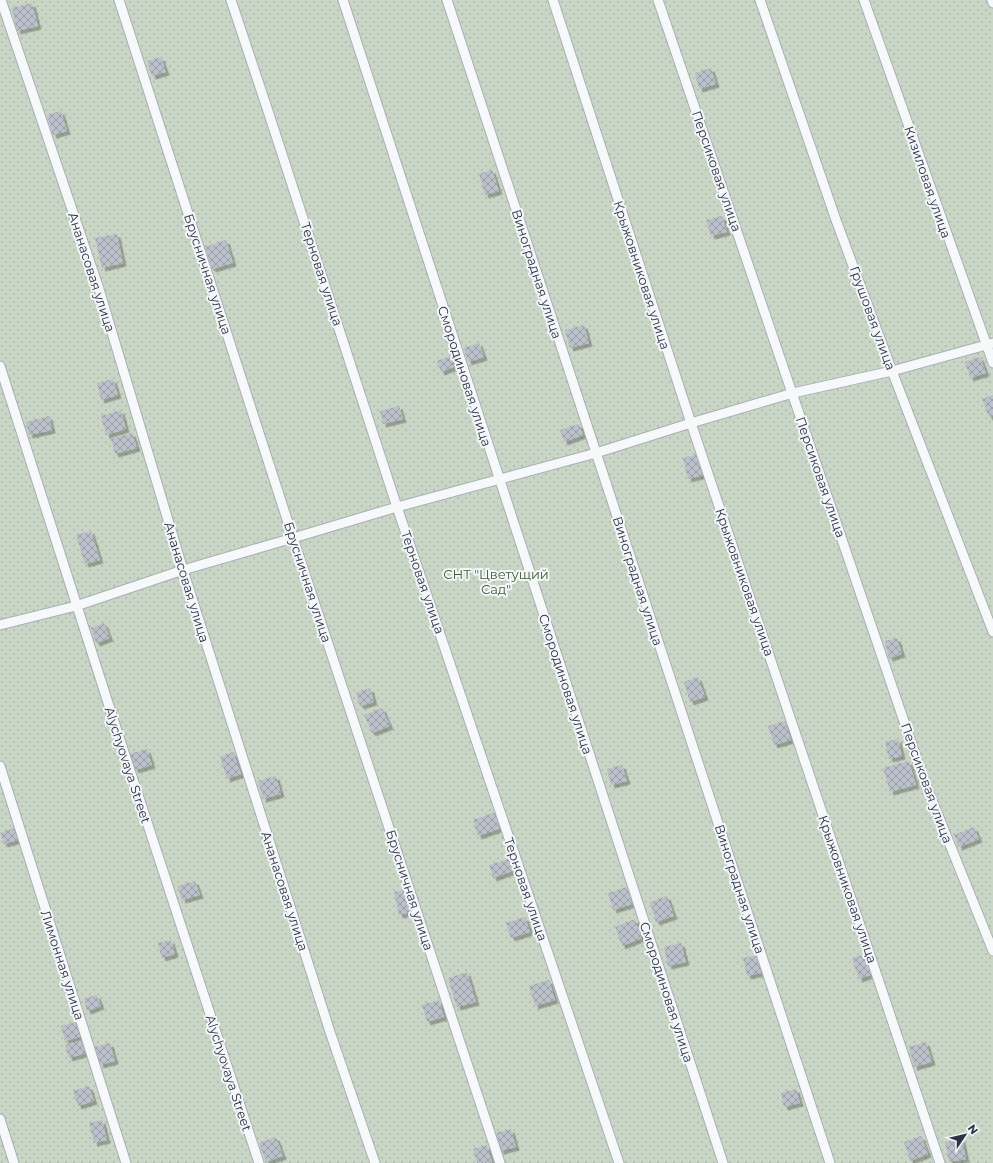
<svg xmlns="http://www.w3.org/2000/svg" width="993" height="1163" font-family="Montserrat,sans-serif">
	<defs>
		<pattern id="grass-dots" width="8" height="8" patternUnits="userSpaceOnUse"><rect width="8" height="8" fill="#c9d6c5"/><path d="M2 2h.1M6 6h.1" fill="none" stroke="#adb8ab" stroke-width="1.8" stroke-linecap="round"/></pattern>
		<pattern id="building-cross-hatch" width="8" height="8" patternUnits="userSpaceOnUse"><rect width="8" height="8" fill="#bbc0ca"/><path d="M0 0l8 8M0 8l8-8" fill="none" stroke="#989da6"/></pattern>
		<filter id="shadow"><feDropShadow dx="3.5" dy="3.5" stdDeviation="0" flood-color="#0004"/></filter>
	</defs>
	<rect width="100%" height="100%" fill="#e4e7ec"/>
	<!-- grass -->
	<rect fill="url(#grass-dots)" x="0" y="0" width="993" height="1163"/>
	<!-- building -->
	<g fill="url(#building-cross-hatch)" filter="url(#shadow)">
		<path d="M32 3 38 26 17 31 12 8Z"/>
		<path d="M161 57 166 72 152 76 147 61Z"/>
		<path d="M711 68 716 84 699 89 695 73Z"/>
		<path d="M61 111 67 131 53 135 47 115Z"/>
		<path d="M492 170 499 191 485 195 479 174Z"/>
		<path d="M722 216 727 232 711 236 706 220Z"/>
		<path d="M117 234 123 263 102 268 95 238Z"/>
		<path d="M226 240 233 263 212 269 205 247Z"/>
		<path d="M584 325 589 343 570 348 565 330Z"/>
		<path d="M479 343 484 357 468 362 464 348Z"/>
		<path d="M450 356 454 367 441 372 437 361Z"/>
		<path d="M980 357 986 373 970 378 965 362Z"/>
		<path d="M113 379 118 395 101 400 97 383Z"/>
		<path d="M993 395V415L989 417 982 399Z"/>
		<path d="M399 406 403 419 383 424 380 411Z"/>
		<path d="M121 410 126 429 106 435 101 416Z"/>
		<path d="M49 416 52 430 29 435 26 422Z"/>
		<path d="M579 424 583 435 564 442 560 430Z"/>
		<path d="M132 433 137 448 115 454 111 439Z"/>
		<path d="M699 454 704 475 688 479 683 458Z"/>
		<path d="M91 531 100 560 85 564 76 535Z"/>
		<path d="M104 623 110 638 96 643 91 628Z"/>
		<path d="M897 638 902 654 889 658 885 641Z"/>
		<path d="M698 677 705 697 690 702 684 682Z"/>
		<path d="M370 688 374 702 360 706 356 693Z"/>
		<path d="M382 708 390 726 372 733 364 715Z"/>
		<path d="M785 721 791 740 774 745 768 726Z"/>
		<path d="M898 739 902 756 889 759 885 742Z"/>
		<path d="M147 749 152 765 135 770 130 754Z"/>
		<path d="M233 752 241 774 227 779 220 757Z"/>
		<path d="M909 761 916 785 890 792 883 768Z"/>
		<path d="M622 765 627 781 611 785 607 769Z"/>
		<path d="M276 776 281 794 263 799 258 781Z"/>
		<path d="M496 812 501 828 478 836 473 820Z"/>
		<path d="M974 827 979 839 959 847 954 835Z"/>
		<path d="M14 828 18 840 4 844 0 833Z"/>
		<path d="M509 859 513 871 493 878 489 865Z"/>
		<path d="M195 881 200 895 182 900 178 886Z"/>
		<path d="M627 887 632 904 613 910 608 893Z"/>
		<path d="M406 890 411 912 399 915 394 892Z"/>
		<path d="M667 896 674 916 656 922 650 902Z"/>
		<path d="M525 917 530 932 511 938 506 923Z"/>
		<path d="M635 919 642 938 622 946 615 927Z"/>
		<path d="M171 940 175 954 162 958 158 943Z"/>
		<path d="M681 943 686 962 668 966 664 947Z"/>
		<path d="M866 954 873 974 859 979 852 958Z"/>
		<path d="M757 955 761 973 747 976 743 958Z"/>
		<path d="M467 972 476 1002 457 1007 448 978Z"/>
		<path d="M549 980 555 1000 535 1006 529 986Z"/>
		<path d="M97 995 101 1006 87 1011 84 999Z"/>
		<path d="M439 1000 444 1017 427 1022 422 1005Z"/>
		<path d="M76 1022 80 1037 65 1041 61 1026Z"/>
		<path d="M82 1040 86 1053 69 1058 65 1045Z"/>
		<path d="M926 1042 932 1062 914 1067 909 1047Z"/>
		<path d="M110 1043 115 1061 100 1065 95 1047Z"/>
		<path d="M89 1086 94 1101 78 1106 73 1091Z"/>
		<path d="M796 1089 800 1103 784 1107 781 1093Z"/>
		<path d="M102 1120 107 1140 94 1143 89 1123Z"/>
		<path d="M511 1129 516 1147 500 1151 496 1133Z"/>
		<path d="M921 1136 928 1154 910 1161 904 1142Z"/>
		<path d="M276 1137 283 1156 266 1162 259 1143Z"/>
		<path d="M962 1139 966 1159 949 1162 945 1142Z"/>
		<path d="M487 1145 492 1163H477L473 1149Z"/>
	</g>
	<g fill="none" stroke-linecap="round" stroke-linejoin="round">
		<!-- street casing -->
		<g stroke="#a9aeb7" stroke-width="11">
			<g id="street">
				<path d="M1 0 99 289 183 570 330 1032 375 1163"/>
				<path d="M119 0 293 538 500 1163"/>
				<path d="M231 0 267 108 397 507 619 1163"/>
				<path d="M343 0 723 1163"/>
				<path d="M447 0 830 1163"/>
				<path d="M553 0 691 423 940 1163"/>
				<path d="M658 0 925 783 993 951"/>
				<path d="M760 0 836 220 892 371 993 632"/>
				<path d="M864 0 993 363"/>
				<path d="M992 0 993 3"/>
				<path d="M0 366 119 737 259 1163"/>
				<path d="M0 625 76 606 183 570 293 538 397 507 596 453 691 423 793 393 892 371 993 343"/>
				<path d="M0 766 126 1163"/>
				<path d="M0 1119 14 1163"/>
			</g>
		</g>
		<!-- street -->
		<use href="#street" stroke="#f7f8fa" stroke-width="9"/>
	</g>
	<g text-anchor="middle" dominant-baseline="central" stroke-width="4" stroke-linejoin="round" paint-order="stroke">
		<!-- street labels -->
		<g font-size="13" fill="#2b3445" stroke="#f4f6f9">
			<text transform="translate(717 171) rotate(71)">Персиковая улица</text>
			<text transform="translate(928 182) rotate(71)">Кизиловая улица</text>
			<text transform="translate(92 272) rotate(72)">Ананасовая улица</text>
			<text transform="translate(208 274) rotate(72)">Брусничная улица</text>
			<text transform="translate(322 274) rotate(72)">Терновая улица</text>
			<text transform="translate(537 274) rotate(72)">Виноградная улица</text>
			<text transform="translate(642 275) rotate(72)">Крыжовниковая улица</text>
			<text transform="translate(873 318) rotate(70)">Грушовая улица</text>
			<text transform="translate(465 376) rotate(72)">Смородиновая улица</text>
			<text transform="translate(821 477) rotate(71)">Персиковая улица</text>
			<text transform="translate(638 581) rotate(72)">Виноградная улица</text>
			<text transform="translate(187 582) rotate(73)">Ананасовая улица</text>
			<text transform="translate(308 582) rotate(72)">Брусничная улица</text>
			<text transform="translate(423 582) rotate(71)">Терновая улица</text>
			<text transform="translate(745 582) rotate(71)">Крыжовниковая улица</text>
			<text transform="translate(566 684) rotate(72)">Смородиновая улица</text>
			<text transform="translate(128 765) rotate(72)">Alychyovaya Street</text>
			<text transform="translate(927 783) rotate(70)">Персиковая улица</text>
			<text transform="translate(526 889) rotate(71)">Терновая улица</text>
			<text transform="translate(740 889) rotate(72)">Виноградная улица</text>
			<text transform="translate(848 889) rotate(71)">Крыжовниковая улица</text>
			<text transform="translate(410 890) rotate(72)">Брусничная улица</text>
			<text transform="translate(285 891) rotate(72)">Ананасовая улица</text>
			<text transform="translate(63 965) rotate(72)">Лимонная улица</text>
			<text transform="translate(667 992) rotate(72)">Смородиновая улица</text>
			<text transform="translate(229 1073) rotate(72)">Alychyovaya Street</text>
		</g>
		<!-- park labels -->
		<g font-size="13" fill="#3f6138" stroke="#f4f6f9">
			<text x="496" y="574">СНТ "Цветущий<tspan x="496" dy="15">Сад"</tspan></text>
		</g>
	</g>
	<!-- north arrow -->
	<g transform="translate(965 1135) rotate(55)" stroke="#f4f6f9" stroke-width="3" paint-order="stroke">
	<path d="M0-3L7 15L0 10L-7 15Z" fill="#2b3445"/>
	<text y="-6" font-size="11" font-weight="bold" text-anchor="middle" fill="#2b3445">N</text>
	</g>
</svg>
